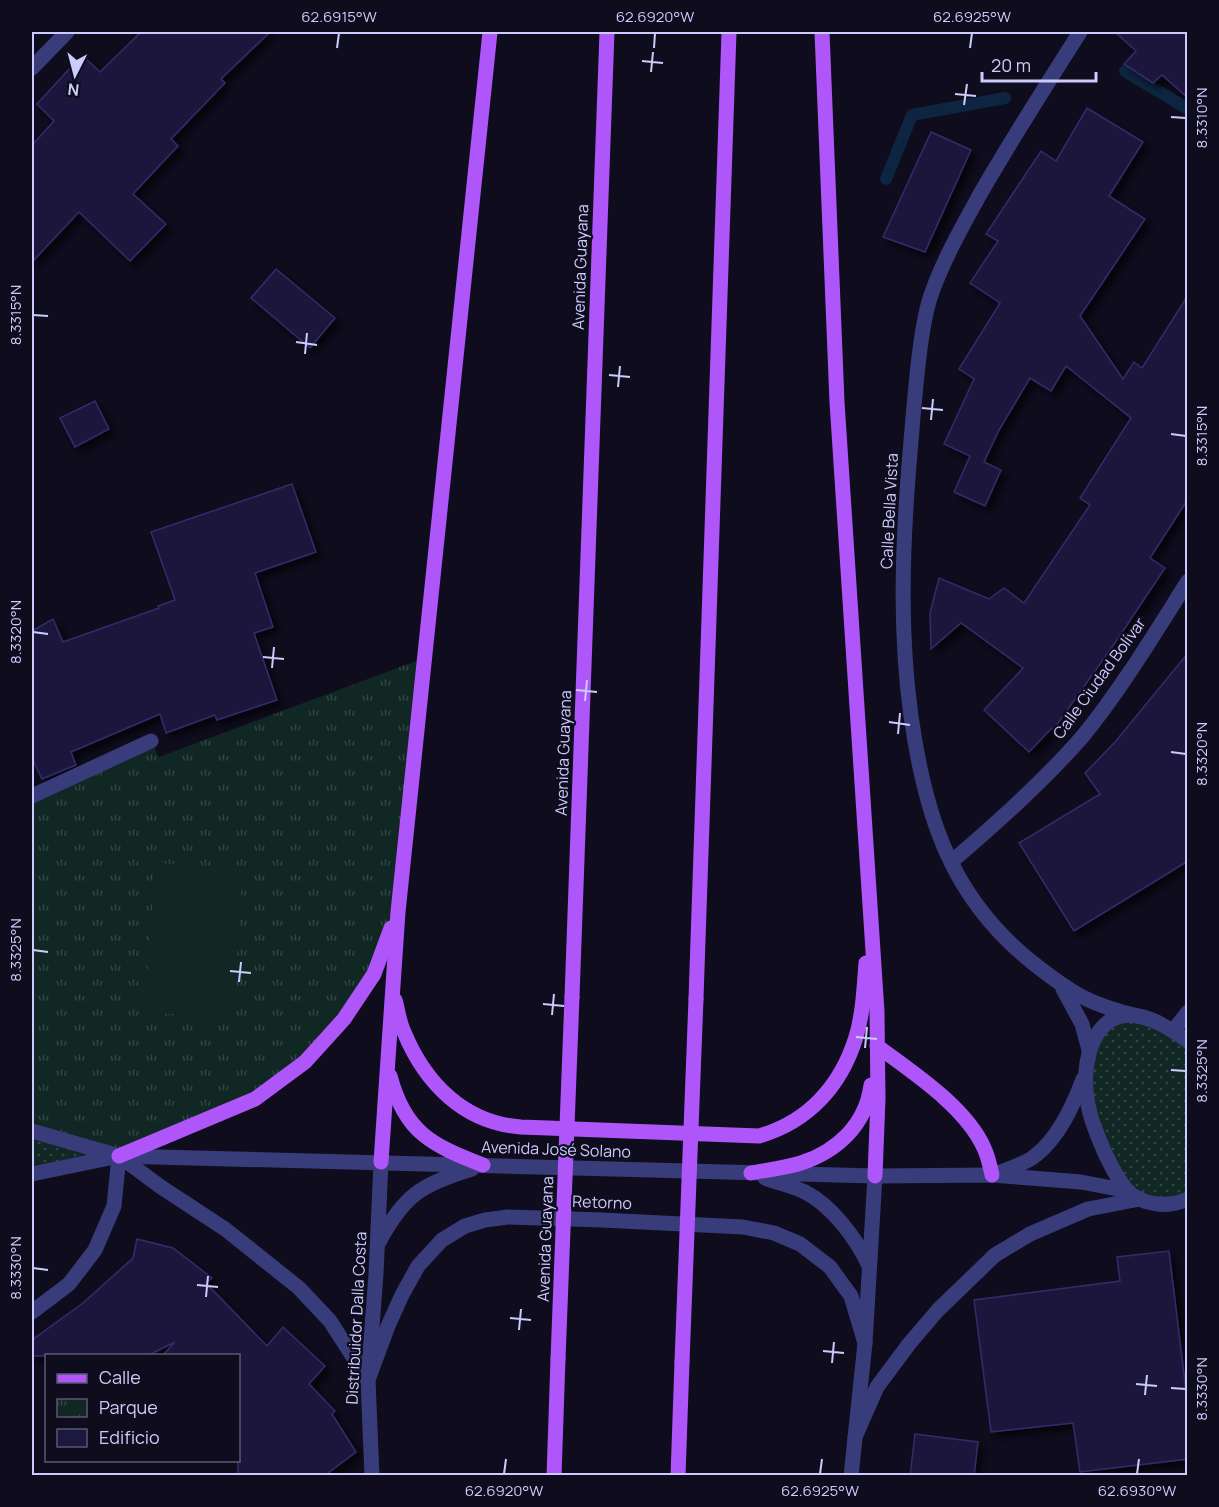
<svg xmlns="http://www.w3.org/2000/svg" width="1219" height="1507" font-family="Manrope,sans-serif">
	<defs>
		<pattern id="grass-dots" width="8" height="8" patternUnits="userSpaceOnUse" patternTransform="scale(1.5)"><rect width="8" height="8" fill="#102724"/><path d="M2 2h.1M6 6h.1" fill="none" stroke="#324545" stroke-width="1.8" stroke-linecap="round"/></pattern>
		<pattern id="park-tufts" width="24" height="20" patternUnits="userSpaceOnUse" patternTransform="scale(1.5)"><rect width="24" height="20" fill="#102724"/><path d="M3 7l-1-3M5 7V3M7 7l1-3M15 17l-1-3M17 17v-4M19 17l1-3" fill="none" stroke="#324545"/></pattern>
		<filter id="shadow"><feDropShadow dx="5.5" dy="5.5" stdDeviation="3" flood-color="#0009"/></filter>
	</defs>
	<rect width="100%" height="100%" fill="#0e0c1d"/>
	<!-- grass -->
	<g fill="url(#grass-dots)">
		<path d="M1120 1016 1187 1041 1188 1199 1155 1204 1113 1169 1086 1082 1105 1023Z"/>
		<path d="M32 1131 119 1156 32 1174Z"/>
	</g>
	<!-- park -->
	<path fill="url(#park-tufts)" d="M424 658 398 912 344 1019 255 1099 119 1156 32 1131V796L151 741 159 757Z"/>
	<!-- pitch -->
	<path fill="#102724" d="M155 863 243 869 232 1018 145 1012Z"/>
	<g fill="none" stroke-linecap="round" stroke-linejoin="round">
		<!-- stream -->
		<g stroke="#0d2540" stroke-width="12">
			<path d="M1125 71 1188 109"/>
			<path d="M886 179 912 115 1005 98"/>
		</g>
	</g>
	<!-- building -->
	<g fill="#1d193e" stroke="#332c69" stroke-width="1.5" filter="url(#shadow)">
		<path d="M141 32H270L221 79 225 83 171 139 178 146 133 194 166 224 130 261 79 212 32 262V145L54 121 37 104 82 55 100 72Z"/>
		<path d="M1115 32H1188V98L1162 75 1153 83 1124 64 1136 51Z"/>
		<path d="M1087 108 1143 142 1109 196 1145 219 1080 316 1123 379 1134 362 1142 368 1188 295V499L1150 558 1165 568 1115 643 1053 730 1052 728 1029 752 984 710 1023 668 961 623 931 649 930 613 939 578 989 599 1004 588 1024 603 1090 505 1080 498 1131 418 1066 366 1051 391 1030 378 999 430 984 462 1001 470 985 506 954 492 970 456 944 444 974 379 959 369 1000 303 970 283 998 241 986 234 1041 151 1056 161Z"/>
		<path d="M931 132 971 150 925 252 883 237Z"/>
		<path d="M276 269 335 318 310 348 251 298Z"/>
		<path d="M95 401 109 429 75 447 60 418Z"/>
		<path d="M292 484 316 552 255 573 273 627 254 633 277 700 217 720 215 715 166 733 160 714 71 752 76 765 42 779 32 758V631L53 619 63 642 159 608 158 606 175 600 151 532Z"/>
		<path d="M1188 653V861L1074 931 1019 843 1100 794 1085 773 1115 742Z"/>
		<path d="M137 1239 173 1248 212 1278 206 1283 267 1346 283 1327 325 1366 309 1384 335 1411 332 1414 356 1452 324 1476H238V1356H162L175 1342 147 1356H32V1340L83 1303 133 1258Z"/>
		<path d="M1169 1251 1188 1407V1459L1080 1472 1073 1423 991 1432 974 1300 1120 1281 1117 1257Z"/>
		<path d="M915 1434 978 1442 974 1476H910Z"/>
	</g>
	<g fill="none" stroke-linecap="round" stroke-linejoin="round">
		<!-- minor -->
		<g stroke="#393c7b" stroke-width="15">
			<path d="M1080 32C1046 86 1011 140 979 196 961 229 942 262 930 298 923 320 921 342 918 365 914 403 911 440 908 478 902 558 900 636 911 716 925 816 951 898 1033 963 1071 993 1090 1005 1138 1016"/>
			<path d="M32 68 67 32"/>
			<path d="M32 796 151 741"/>
			<path d="M951 862C997 823 1043 782 1083 736 1122 688 1155 633 1188 581"/>
			<path d="M1063 989 1082 1024 1089 1050"/>
			<path d="M1173 1031 1188 1012"/>
			<path d="M1188 1041C1173 1031 1156 1019 1138 1016 1093 1008 1081 1064 1087 1098 1089 1116 1097 1134 1104 1151 1110 1164 1117 1179 1127 1190 1142 1206 1169 1208 1188 1199"/>
			<path d="M32 1131 119 1156 161 1187 225 1229 299 1288 330 1321 368 1380"/>
			<path d="M998 1173C1010 1168 1026 1164 1036 1155 1059 1137 1073 1106 1083 1079"/>
			<path d="M32 1174 119 1156 875 1176 992 1175 1081 1182 1128 1191"/>
			<path d="M765 1178C778 1183 793 1186 805 1192 831 1205 857 1239 869 1266"/>
			<path d="M379 1242C404 1195 422 1184 472 1169"/>
			<path d="M32 1312 69 1284 95 1250 114 1206 119 1156"/>
			<path d="M368 1380 388 1326 402 1295 418 1266 442 1240 465 1226 485 1220 508 1217 602 1220 743 1227 774 1233 800 1244 830 1267 851 1296 865 1343"/>
			<path d="M855 1437 877 1387 909 1344 938 1310 995 1255 1030 1234 1088 1209 1140 1199"/>
			<path d="M372 1476 368 1380 376 1274 381 1162"/>
			<path d="M851 1476 865 1343 875 1176"/>
		</g>
		<!-- major -->
		<g stroke="#ae56f9" stroke-width="15">
			<path d="M822 32 837 402 877 1012 878 1099 875 1176"/>
			<path d="M572 997 607 32"/>
			<path d="M696 999 729 32"/>
			<path d="M395 1000C398 1010 399 1022 404 1032 425 1083 464 1123 521 1127L759 1136C808 1122 841 1086 856 1037 863 1014 864 988 866 963"/>
			<path d="M877 1046C912 1072 966 1107 984 1148 988 1156 990 1166 992 1175"/>
			<path d="M390 1076C405 1133 432 1145 483 1165"/>
			<path d="M119 1156 255 1099 305 1062 344 1019 374 974 391 928"/>
			<path d="M381 1162 398 912 490 32"/>
			<path d="M751 1173C767 1170 785 1168 801 1163 838 1151 866 1124 871 1085"/>
			<path d="M554 1476 558 1359"/>
			<path d="M678 1476 682 1362"/>
		</g>
		<!-- major-bridge -->
		<g stroke="#ae56f9" stroke-width="15">
			<path d="M558 1359 572 997"/>
			<path d="M682 1362 696 999"/>
		</g>
	</g>
	<!-- ticks -->
	<path fill="none" stroke="#cccbfd" stroke-width="2" d="M337 48 339 33M654 48 655 33M970 48 972 33M642 61 663 63M651 72 653 52M955 94 976 96M964 105 967 84M1171 117 1186 118M33 315 48 316M296 342 317 345M305 354 307 333M609 375 630 377M618 387 620 366M922 408 943 410M931 420 933 399M1171 434 1186 436M33 632 48 634M263 657 284 659M272 668 274 647M576 690 597 692M585 701 587 680M889 722 910 725M898 734 900 713M1171 752 1186 754M33 950 48 952M230 971 251 973M239 982 241 962M543 1004 564 1006M552 1015 554 994M856 1037 877 1039M865 1048 867 1027M1171 1070 1186 1071M33 1268 48 1270M197 1285 218 1287M206 1297 208 1276M510 1318 531 1320M519 1330 521 1309M823 1351 844 1353M832 1363 834 1342M1136 1384 1157 1386M1171 1388 1186 1389M1145 1395 1147 1375M504 1474 506 1459M820 1474 822 1459M1137 1474 1139 1459"/>
	<g text-anchor="middle" dominant-baseline="central" stroke-width="4.5" stroke-linejoin="round" paint-order="stroke">
		<!-- street labels -->
		<g font-size="16" fill="#cccbfd" stroke="#0e0c1d">
			<text transform="translate(580 267) rotate(-88)">Avenida Guayana</text>
			<text transform="translate(889 511) rotate(-87)">Calle Bella Vista</text>
			<text transform="translate(1099 678) rotate(-54)">Calle Ciudad Bolívar</text>
			<text transform="translate(563 753) rotate(-88)">Avenida Guayana</text>
			<text transform="translate(556 1149) rotate(2)">Avenida José Solano</text>
			<text transform="translate(602 1202) rotate(2)">Retorno</text>
			<text transform="translate(545 1239) rotate(-88)">Avenida Guayana</text>
			<text transform="translate(356 1318) rotate(-87)">Distribuidor Dalla Costa</text>
		</g>
	</g>
	<!-- border -->
	<rect width="1219" height="1507" fill="none" stroke="#0e0c1d" stroke-width="66"/>
	<!-- legend -->
	<rect x="45" y="1354" width="195" height="108" fill="#0e0c1d" stroke="#5a5877" stroke-width="1.5"/>
	<rect x="57" y="1374" width="30" height="9" fill="#ae56f9" stroke="#5a5877" stroke-width="1.5"/>
	<text x="99" y="1384" font-size="18" fill="#cccbfd">Calle</text>
	<rect x="57" y="1399" width="30" height="18" fill="url(#park-tufts)" stroke="#5a5877" stroke-width="1.5"/>
	<text x="99" y="1414" font-size="18" fill="#cccbfd">Parque</text>
	<rect x="57" y="1429" width="30" height="18" fill="#1d193e" stroke="#5a5877" stroke-width="1.5"/>
	<text x="99" y="1444" font-size="18" fill="#cccbfd">Edificio</text>
	<!-- north arrow -->
	<g transform="translate(75 75) rotate(186)" stroke="#0e0c1d" stroke-width="4.5" paint-order="stroke">
	<path d="M0-4.5L10 22L0 15L-10 22Z" fill="#cccbfd"/>
	<text y="-9" font-size="16" font-weight="bold" text-anchor="middle" fill="#cccbfd">N</text>
	</g>
	<!-- scale -->
	<path d="M982 72v9h114v-9" fill="none" stroke="#cccbfd" stroke-width="3"/>
	<text x="991" y="72" font-size="18" fill="#cccbfd" stroke="#0e0c1d" stroke-width="4.5" paint-order="stroke">20 m</text>
	<rect x="33" y="33" width="1153" height="1441" fill="none" stroke="#cccbfd" stroke-width="2"/>
	<g font-size="15" text-anchor="middle" fill="#cccbfd">
		<text x="339" y="22">62.6915°W</text>
		<text x="655" y="22">62.6920°W</text>
		<text x="972" y="22">62.6925°W</text>
		<text transform="translate(1202 118) rotate(-90)" y="5">8.3310°N</text>
		<text transform="translate(16 315) rotate(-90)" y="5">8.3315°N</text>
		<text transform="translate(1202 436) rotate(-90)" y="5">8.3315°N</text>
		<text transform="translate(16 632) rotate(-90)" y="5">8.3320°N</text>
		<text transform="translate(1202 754) rotate(-90)" y="5">8.3320°N</text>
		<text transform="translate(16 950) rotate(-90)" y="5">8.3325°N</text>
		<text transform="translate(1202 1071) rotate(-90)" y="5">8.3325°N</text>
		<text transform="translate(16 1268) rotate(-90)" y="5">8.3330°N</text>
		<text transform="translate(1202 1389) rotate(-90)" y="5">8.3330°N</text>
		<text x="504" y="1496">62.6920°W</text>
		<text x="820" y="1496">62.6925°W</text>
		<text x="1137" y="1496">62.6930°W</text>
	</g>
</svg>
